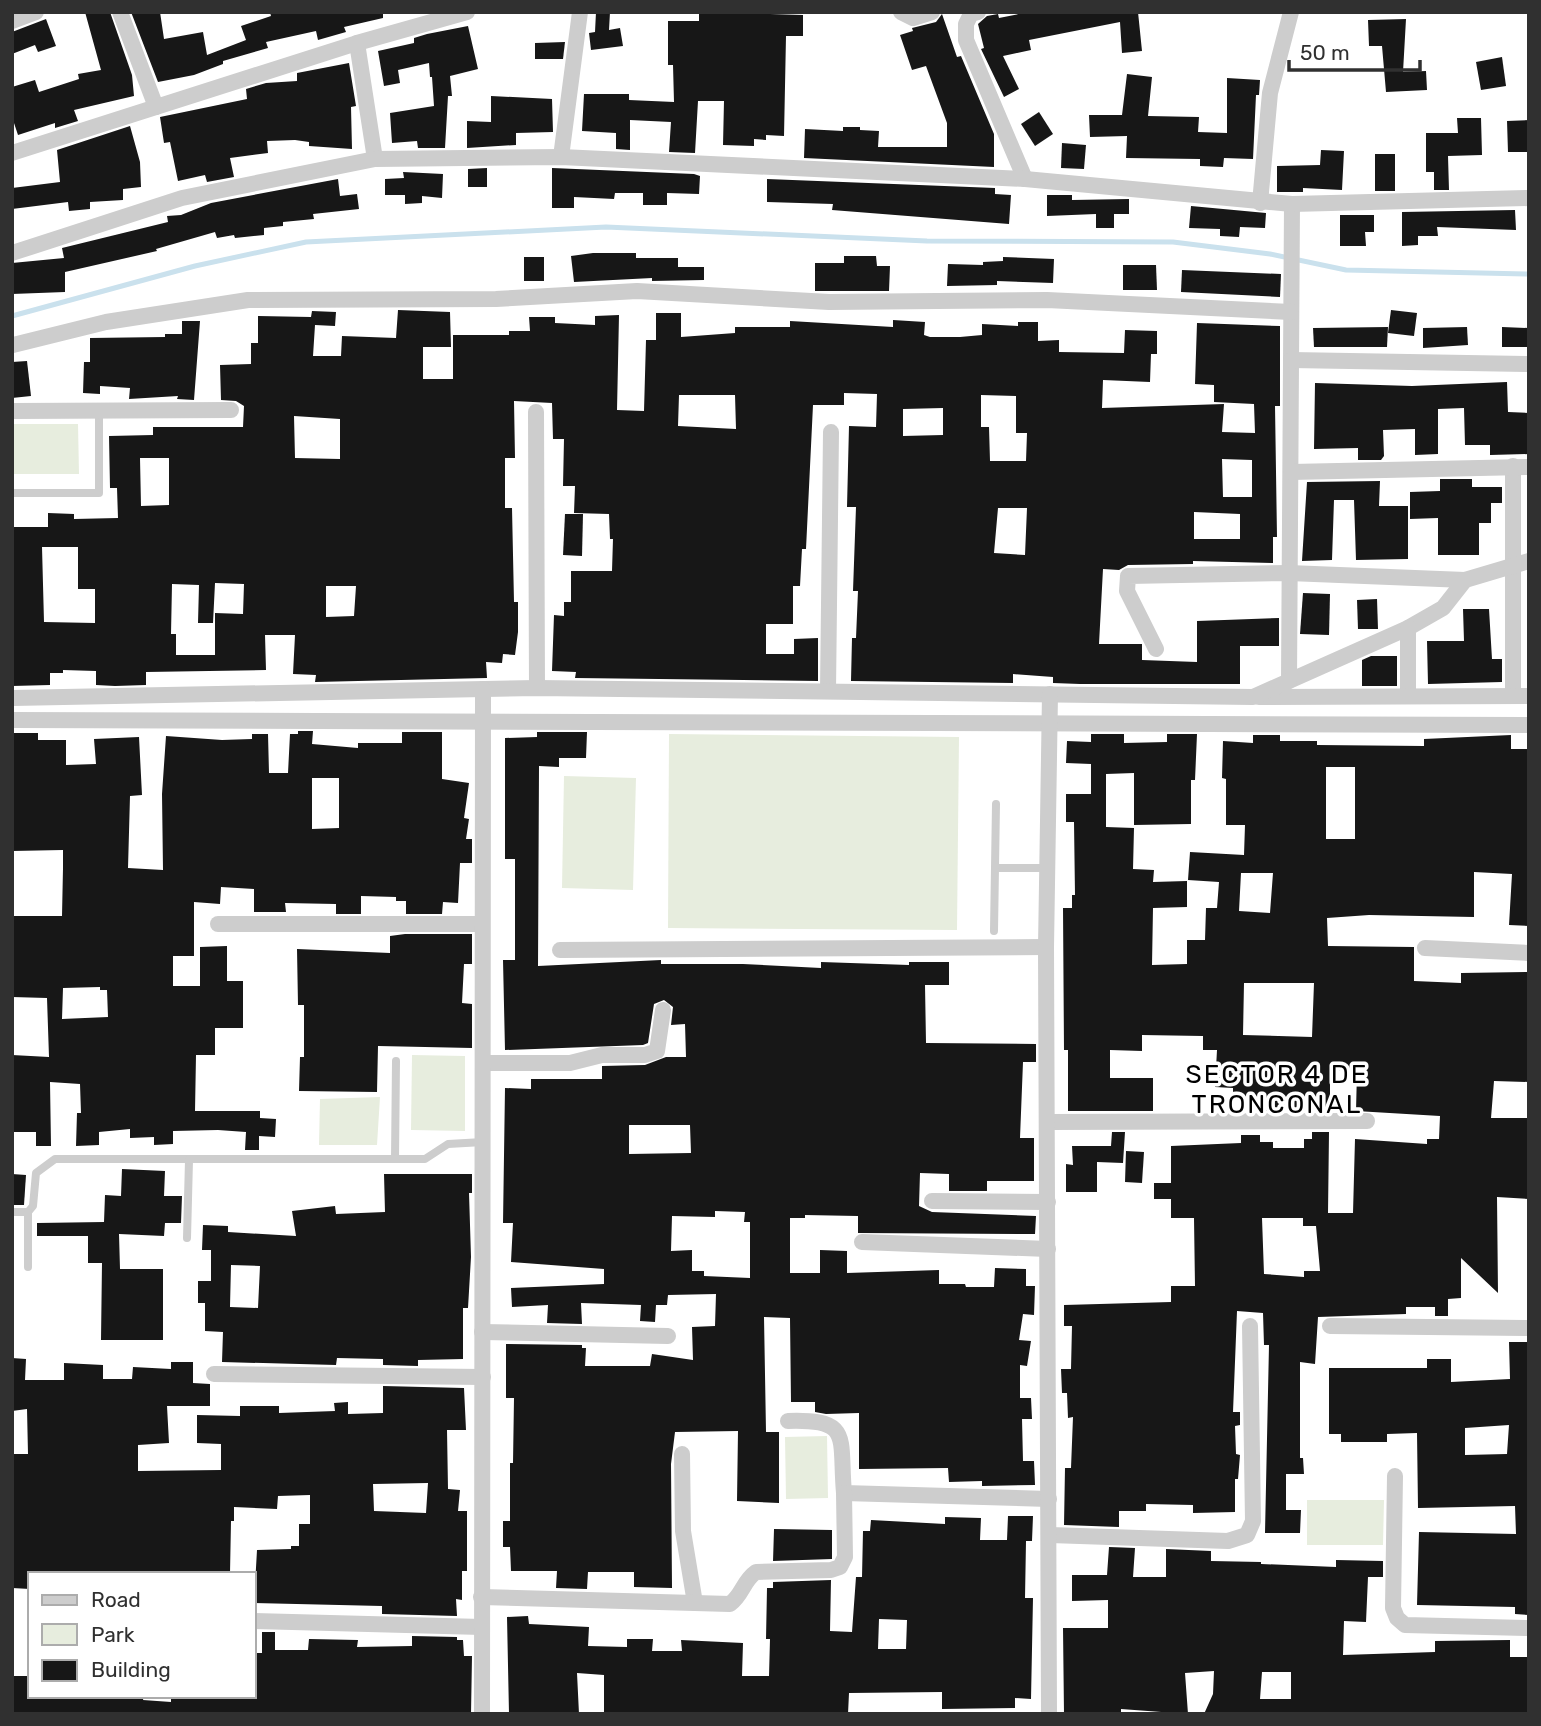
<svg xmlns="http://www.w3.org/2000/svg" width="1541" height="1726" font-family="Rubik,sans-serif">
	<rect width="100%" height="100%" fill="#fff"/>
	<!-- green -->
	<g fill="#e7edde">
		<path d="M12 424H78L79 474H12Z"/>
		<path d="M669 734 959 737 957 930 668 928Z"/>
		<path d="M564 776 636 778 633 890 562 888Z"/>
		<path d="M412 1055 465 1056V1131L411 1130Z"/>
		<path d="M380 1097 377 1145H319L320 1099Z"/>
		<path d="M827 1436 828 1498 786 1499 785 1437Z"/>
		<path d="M1307 1500H1384L1383 1545H1307Z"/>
	</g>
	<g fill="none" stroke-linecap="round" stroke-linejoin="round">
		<!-- stream -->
		<path stroke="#cae1ed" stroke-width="5" d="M12 316 195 266 306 242 606 227 927 241 1173 242 1270 254 1346 270 1529 274"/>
	</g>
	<!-- building -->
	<g fill="#171717" fill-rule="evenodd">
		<path d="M85 12H110L132 75 134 96 74 110 78 121 55 128V123L18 135 12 117V87L35 80 39 92 79 79 78 74 101 70Z"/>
		<path d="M131 12H160L164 39 203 32 207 55 246 40 241 26 271 16 270 12H383V18L344 27 346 32 318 40 316 31 266 42 268 48 223 61V64L194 75 158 82Z"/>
		<path d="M596 12H610L609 30 620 28 623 46 591 50 589 33 595 32Z"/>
		<path d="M699 12 803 15V36H786L784 136 766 135V140L754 139V146L723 145 724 101H698L695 153 669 152 671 122 630 120V150L616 149V133L582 131 584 94H629V100L674 102 673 65H668V21H699Z"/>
		<path d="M1029 12H1138L1142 51 1122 53 1120 22 1029 40 1031 50 1003 56 1019 89 1004 97 981 49 984 48 978 24 987 16 998 14 999 18Z"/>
		<path d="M942 14 957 57 961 56 994 134V167L804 158 805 129 843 131V127H860V130L879 131 878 147H947V123L926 66 912 70 900 35 913 31 912 28 936 22Z"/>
		<path d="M46 19 56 46 38 52 35 45 12 54V32Z"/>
		<path d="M1406 19 1403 72 1426 71 1427 90 1386 92 1382 46H1369L1368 20Z"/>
		<path d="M468 26 478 69 450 76 452 96H448L445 148H418L417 141 392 143 390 113 434 106 432 77H430L429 63 398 70 400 83 384 86 378 51 414 43V38L427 34Z"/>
		<path d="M565 42 563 59H535V43Z"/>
		<path d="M1502 57 1506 86 1481 90 1476 62Z"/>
		<path d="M349 63 356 106 351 107 352 149 309 146V142L295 140 267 141 268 153 230 158 234 177 207 182 205 175 178 181 170 142 164 143 160 117 247 99 246 89 266 83 297 81V73Z"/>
		<path d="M1127 74 1152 77 1148 116 1199 117 1198 132 1227 133V78L1260 80 1259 95H1256L1253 159 1224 158 1223 167 1200 166V159L1126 158 1127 136 1090 137 1089 115H1122Z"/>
		<path d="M491 96 552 99 553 132 516 133V145L467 148V121L491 122Z"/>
		<path d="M1039 112 1053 134 1035 146 1021 124Z"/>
		<path d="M1457 118H1481L1482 155 1448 156 1449 190H1434V172H1426V133H1458Z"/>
		<path d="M1529 120V152H1508L1507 121Z"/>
		<path d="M130 126 140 162 141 187 123 189V200L90 202V209L69 211 68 202 12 209V188L60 182 57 150Z"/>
		<path d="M1062 143 1086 145 1084 169 1061 168Z"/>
		<path d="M1321 150 1344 151 1342 190 1303 188V192H1277V166L1320 165Z"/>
		<rect x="1375" y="154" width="20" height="37"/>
		<path d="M487 168V187H468V169Z"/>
		<path d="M552 168 694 174 700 176 699 194 667 193V205H643V193H615L614 199 574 197V208H552Z"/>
		<path d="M403 172 443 174 442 198 422 196V203L405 204V195H385V179L404 178Z"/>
		<path d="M338 179 340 196 357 194 359 209 313 214 314 219 283 222V226L264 228V235L235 238 234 235 217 238 215 232 156 249 157 251 65 272V292L12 294V263L64 258 62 248 168 222 167 216 181 215 211 203Z"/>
		<path d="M767 179 995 188V194L1011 195 1009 224 832 210 833 204 767 202Z"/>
		<path d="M1047 195H1072V200L1129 199V214H1114V228H1096V214L1047 216Z"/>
		<path d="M1191 206 1266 213 1265 228 1240 227 1239 237 1220 236V229L1189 228Z"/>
		<path d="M1515 210 1516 230 1437 227 1438 236H1418V245L1402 246V212Z"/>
		<path d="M1340 215H1374V232H1365L1366 246H1340Z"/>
		<path d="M593 253H636V258H678V267H704V280L652 281V278L574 282 571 256Z"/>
		<path d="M844 256H876L877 266H890L889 291H815V263H844Z"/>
		<rect x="524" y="257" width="20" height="24"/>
		<path d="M1003 257 1054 259 1053 283 997 281V285L947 286 948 264 983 265V262L1003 261Z"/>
		<path d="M1123 265H1156L1157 290H1123Z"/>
		<path d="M1182 270 1281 274 1280 297 1181 292Z"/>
		<path d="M398 310 450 312 451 347H423V379H453V335H509V331H530L529 317H555V323L595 325V316L619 315 617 410 644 411 646 340H656V313H681V337L735 333V327H790V321L893 327V320L925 322 924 335 930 337H960L982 335V324L1018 326V322H1038V341L1059 340V352L1124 353 1125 330 1157 331V354H1151L1150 382 1103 380 1102 408 1224 404 1222 432 1255 433 1254 404 1214 402V385L1195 384 1197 323 1280 326V406H1275L1277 537H1273V563L1193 561V564L1128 565 1119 570 1103 569 1099 644H1142V660L1197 662V621L1279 618V646H1240V684H1080L1053 683V677L1013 674V683L851 681 852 638H856L858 591H853L856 507H847L849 426 876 427 877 394 844 393V405H813L806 549H802L800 586H793V624H766V654H794V639L818 638V681L575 678 576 672 552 671 554 615 564 616V602H571V571H612L613 539H610L609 514 574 513 575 486H563L564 439H553L552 403 514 401 515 458H505V508H512L514 602H518V632L515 655 503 654 502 663 486 662 487 678 315 682 316 675 293 674 295 635H265L266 670 146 672V685L115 686 96 685V671L63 670V673H50V685L12 686V527H48V513L74 514V519L118 518 117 488H110L109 436 153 435V427H243L244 406 236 401 221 400 220 365 251 364V343H258V316L311 317 312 311 336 312 335 326 315 325 313 356H341L342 336 396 338ZM679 395H735L736 429 678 426ZM981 395 1016 396V433H1027L1026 461H990L989 427H981ZM943 408V435L903 436V409ZM294 416 340 419V459L295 458ZM140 458H169V505L141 506ZM1222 459 1252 460V497H1223ZM998 508H1027L1025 555 994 553ZM1194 512 1240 514V539H1194ZM42 547H78V589H95V623L44 622ZM215 583 244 584 243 614 215 613V655H176V634H171L172 584 199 585 198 623H213ZM326 586H356L354 616 326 617Z"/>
		<path d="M1391 310 1417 313 1414 336 1388 333Z"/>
		<path d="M182 321H200L194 400 177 399 178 396 129 399 130 388 100 386V394L83 393 84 362H90V338L165 337V334H182Z"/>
		<path d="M1388 327 1387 347H1314L1313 328Z"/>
		<path d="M1467 327 1468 345 1423 348V328Z"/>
		<path d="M1502 327 1529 328V347H1502Z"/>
		<path d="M27 361 31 396 12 398V362Z"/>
		<path d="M1507 382 1508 412 1529 413V454L1490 455V445H1465L1464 408 1438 409V454L1415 455V429L1383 430 1384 456 1381 460H1358V448L1314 449 1315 383 1412 386Z"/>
		<path d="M1440 479H1472V487H1502V503H1491V523H1479V555H1438V518L1410 519V492L1440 491Z"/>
		<path d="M1380 481 1379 506H1408V559L1356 560 1354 500H1334L1332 560 1302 561 1307 482Z"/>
		<path d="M565 514H583L582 556 563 555Z"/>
		<path d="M1303 593 1330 594 1329 635 1300 634Z"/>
		<path d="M1377 599 1378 629H1358L1357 600Z"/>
		<path d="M1463 609H1489L1492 659H1502V682L1428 684 1427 641H1464Z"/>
		<path d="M1371 656H1397V686H1362V660Z"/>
		<path d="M298 731H313L312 744 358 748V743H402V732H442V779L469 783 464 818 469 819 466 839H472V863H460L458 903 443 902 442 914H406V901H396V897L361 896V914H336V904L285 903 286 912H254V889L221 887 220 904 194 902V956H173V986H200V947L227 946V981H243V1028H215V1055H196L195 1111H260V1118L276 1119 275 1137 259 1136V1150H245L246 1132 218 1130 173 1131V1144L154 1145V1137L130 1138V1129L99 1132V1145L76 1146 77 1113H81L80 1084 50 1082 51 1146H36V1132H12V1055L49 1057 47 998 12 997V916H62L63 868V850L12 851V733H38V740H66V765L96 764 94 739 139 737 142 795 130 796 128 868 163 870 162 794 166 736 222 740 252 739V734H268L269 773H288L290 734H298ZM312 778H339V828L312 829ZM100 987V990H107L108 1017 62 1019 63 988Z"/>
		<path d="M537 732H587L586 758H559V767L539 766 538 966 661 960V964H743L821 968V962L909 965V962H949V985H925L926 1043 1036 1044V1062H1023L1020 1138H1034V1181H987V1191H949V1174L920 1173 919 1206 932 1212 1036 1216 1035 1234 858 1233V1216L805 1215V1218H790V1273H820V1250L847 1251V1273L939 1270V1284H965L966 1287H994L995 1268 1026 1269V1286H1035L1034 1315 1023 1314 1019 1340 1031 1341 1027 1366 1020 1365V1398H1031L1032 1419H1022L1023 1461H1034L1035 1485 982 1486V1481L949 1482 948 1468 859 1469V1413L826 1414 815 1412V1402H791L790 1318 764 1317 766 1432H779V1503L737 1501 738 1431 675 1432 671 1464 672 1588 634 1587V1572H588L587 1589 556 1588 557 1571H511L510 1547H503V1521H510V1463H513L514 1398H506V1344L582 1345V1348H586L585 1366H650L652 1354 693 1360 692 1327 715 1326 716 1294 668 1295 667 1305H656L655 1322 640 1321 641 1305 581 1303 582 1324 547 1323 548 1305 512 1307 511 1288 604 1284V1269L511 1262 513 1223H503L505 1088 531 1089V1079H602V1066L645 1065 666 1057H686L685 1024 671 1025 673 1007 664 1000 654 1004 648 1043 643 1045 505 1050 503 960H515V859H505V738L537 737ZM629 1125H690L691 1153 629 1154ZM715 1211 745 1212 744 1222H750V1278L704 1276V1271H692V1250L671 1251 672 1216 715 1217Z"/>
		<path d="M1091 734H1124V743L1167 742V734H1197L1195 780H1191V824L1134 825V773L1106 774V827L1134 828 1133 869 1154 870 1153 882 1187 881V907L1153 908 1152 965 1187 964V940H1205L1206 908H1217L1219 882 1188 880 1190 852 1244 855 1245 825H1226V779L1222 778 1223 741 1253 743V735H1280V741H1317V745L1424 746V739L1511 735V749H1529V926L1509 925 1512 874 1474 872V917L1369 915 1327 918 1328 946 1414 947V981L1461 983V973L1529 972V1082L1494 1081 1491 1118H1529V1199L1497 1197 1498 1293 1461 1258V1298L1448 1299V1316H1435V1307H1406V1314L1318 1317 1315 1364 1300 1362V1458H1303L1304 1474H1286V1510H1301L1300 1533H1265L1269 1345H1264L1263 1313 1237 1311 1233 1412H1240V1425L1235 1426 1236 1454 1240 1455 1238 1479H1235V1512L1193 1513V1505L1146 1504V1511H1119V1527L1064 1525 1065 1468H1071L1073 1417 1068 1418 1067 1393H1062L1061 1369H1071L1072 1326H1064V1305L1171 1302V1286H1195L1194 1218H1171V1199H1154V1183H1171V1146L1241 1143V1135H1260V1142H1273V1148H1304V1139H1312V1132H1329L1328 1213H1353L1355 1139 1427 1144V1139H1439L1440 1116 1356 1111 1357 1071 1330 1070V1111H1248V1100L1233 1099V1088L1215 1087 1217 1050H1203V1036L1142 1035V1051L1110 1050V1078H1153V1111H1068V1050H1064L1063 908H1072V895H1075L1074 822H1066V794H1091V764L1066 763 1067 741 1091 742ZM1326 767H1355V839H1326ZM1241 873H1273L1270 913 1239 911ZM1244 983H1314L1312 1037 1243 1035ZM1262 1218H1303V1226H1316L1320 1271H1304V1277L1264 1274Z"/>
		<path d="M405 934H472V964H464L462 1003 472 1004V1048L378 1046 377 1092 299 1091 300 1057H304V1005H298L297 949 390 953V936Z"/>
		<path d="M1112 1132H1125L1123 1163 1097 1162V1192H1066V1164L1073 1165 1072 1146H1111Z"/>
		<path d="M1126 1151 1144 1152 1142 1183 1125 1182Z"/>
		<path d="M122 1169 165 1171 164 1196H182L181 1223H165L164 1236 119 1234 120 1269H163V1340H101L102 1263H88V1236H37V1223L104 1222 105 1195 121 1196Z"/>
		<path d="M12 1174 26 1175 24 1205H12Z"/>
		<path d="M384 1174H472V1193H469L471 1257 468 1308H463V1359L418 1360V1366L383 1365V1359L337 1358 336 1365 222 1362 223 1332 205 1331V1303H198V1281H211V1250H202L203 1225 228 1226V1232L296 1236 292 1211 335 1206 336 1214 385 1212ZM231 1265 260 1266 258 1308 230 1307Z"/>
		<path d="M1509 1342H1527L1529 1355V1615L1515 1614V1607L1417 1605 1419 1532 1516 1534 1515 1506 1418 1508 1417 1433 1387 1434V1442H1341V1434H1329V1368H1427V1359H1451V1382L1510 1379ZM1509 1425 1507 1454 1465 1455V1428Z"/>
		<path d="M12 1358 26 1359 25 1380H64V1363L103 1365V1379H132L133 1367 171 1369V1362H193V1383L210 1384V1406H167L169 1443 138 1445V1471L221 1470V1444L197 1443V1415L240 1416V1406H279V1413L335 1411 334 1403 348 1402V1414L383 1413V1386L464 1388 466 1430H447L448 1489 460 1490 458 1511H467V1571H462V1600L456 1599 457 1616 382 1614V1606L254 1603 257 1550 291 1549V1546H299V1524H310V1495L278 1496 277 1509 234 1507V1521H231L230 1574H30V1589L12 1588V1454H28L27 1409 12 1411ZM428 1483 426 1513 374 1511 373 1484Z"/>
		<path d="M1008 1516H1033L1032 1541H1026L1025 1598H1033L1031 1699 1015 1698V1708L942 1709V1692L849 1693 848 1714H604V1675L577 1673 579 1714H509L507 1617 528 1616 529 1624 589 1627 588 1646 627 1647V1639H653L652 1651H682L681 1640 743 1643 742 1676H769L770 1639H766L767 1588H773V1582L831 1580 830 1631 852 1632 856 1577H862L863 1531H870L871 1520 945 1524V1517L981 1518 980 1540H1007ZM879 1619 907 1620 906 1649H878Z"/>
		<path d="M774 1529 832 1530V1559L773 1561Z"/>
		<path d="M1109 1547 1135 1548 1133 1577H1166V1549L1211 1551V1561L1261 1562V1564L1336 1567V1560L1383 1561V1577H1368L1366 1622 1344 1621 1343 1655 1435 1652V1641L1510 1640V1657H1529V1714H1204L1213 1694 1214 1671 1185 1673 1188 1714 1121 1709V1714H1064L1063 1628H1108V1600L1072 1601V1575H1107ZM1262 1672H1291V1699H1260Z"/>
		<path d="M262 1632H275V1650H308L309 1639 358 1640 357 1647 412 1646V1636L457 1637V1640H463L464 1656H472L471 1714H12V1676H30V1696H144L143 1700 171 1702V1697L254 1696V1653H262Z"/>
	</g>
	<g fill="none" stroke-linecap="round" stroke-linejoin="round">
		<!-- lane -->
		<g stroke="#cdcdcd" stroke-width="8">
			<path d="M12 493H99V410"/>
			<path d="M995 868H1047"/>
			<path d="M994 931 996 804"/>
			<path d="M395 1159 396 1061"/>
			<path d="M12 1212H28L33 1206 36 1173 55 1159H425L448 1144 483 1142"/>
			<path d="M187 1238 189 1160"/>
			<path d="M28 1267V1212"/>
		</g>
		<!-- street -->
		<g stroke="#cdcdcd" stroke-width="16">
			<path d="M120 12 156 107"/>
			<path d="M901 12 913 18 932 12"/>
			<path d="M978 12 971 14 966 24V40L1025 179"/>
			<path d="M12 21 36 12"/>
			<path d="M357 43 375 159"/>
			<path d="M12 153 357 43 467 12"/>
			<path d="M561 157 580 12"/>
			<path d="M1260 203 1270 93 1291 12"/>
			<path d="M1292 204 1289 681 1408 628 1443 608 1465 580"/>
			<path d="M12 253 182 198 375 159 561 157 1025 179 1292 204 1529 198"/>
			<path d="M13 345 106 322 248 300 496 299 637 291 829 302 1047 300 1291 312"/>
			<path d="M1291 360 1529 364"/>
			<path d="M12 411 231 410"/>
			<path d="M536 412 537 688"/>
			<path d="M1513 466V696"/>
			<path d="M1291 472 1529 467"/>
			<path d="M1408 628V696"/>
			<path d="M1156 649 1127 591 1128 576 1289 573 1465 580 1529 561"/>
			<path d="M828 691 831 432"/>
			<path d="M1259 697 1529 696"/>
			<path d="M12 698 537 688 1253 697 1289 681"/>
			<path d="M12 720 1529 725"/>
			<path d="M218 924H482"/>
			<path d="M1425 948 1529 953"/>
			<path d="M560 950 1046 947"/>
			<path d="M483 1063H570L602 1055H645L657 1051 663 1010"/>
			<path d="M1048 1122 1367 1121"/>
			<path d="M932 1201 1048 1202"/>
			<path d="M862 1242 1048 1249"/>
			<path d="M1330 1326 1529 1328"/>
			<path d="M482 1332 668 1336"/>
			<path d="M214 1374 483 1377"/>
			<path d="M788 1421C853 1419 839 1437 844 1493L1049 1499"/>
			<path d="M682 1454 683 1531 695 1603"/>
			<path d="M1395 1476 1393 1608 1397 1618 1405 1625 1529 1628"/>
			<path d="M1050 1535 1228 1541 1247 1535 1253 1521 1250 1326"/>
			<path d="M481 1597 730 1604C743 1594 743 1581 756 1572L831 1570 840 1567 845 1557 844 1493"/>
			<path d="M254 1621 482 1627"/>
			<path d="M482 1714 483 689"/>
			<path d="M1049 1714 1046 947 1050 694"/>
		</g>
	</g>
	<g text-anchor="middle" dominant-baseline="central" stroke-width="7" stroke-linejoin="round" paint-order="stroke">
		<!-- quarter labels -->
		<g font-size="26" letter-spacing="2" fill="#000" stroke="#fff">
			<text x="1277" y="1074">SECTOR 4 DE<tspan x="1277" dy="30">TRONCONAL</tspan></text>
		</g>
	</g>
	<!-- border -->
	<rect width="1541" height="1726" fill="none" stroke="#303030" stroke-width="28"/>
	<!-- legend -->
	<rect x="28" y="1572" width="228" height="126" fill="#ffffff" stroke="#acacac" stroke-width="2"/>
	<rect x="42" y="1595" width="35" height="10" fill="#cdcdcd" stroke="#acacac" stroke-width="2"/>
	<text x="91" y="1607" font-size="21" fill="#303030">Road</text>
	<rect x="42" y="1624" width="35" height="21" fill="#e7edde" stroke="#acacac" stroke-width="2"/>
	<text x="91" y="1642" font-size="21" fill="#303030">Park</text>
	<rect x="42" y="1660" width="35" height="21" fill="#171717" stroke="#acacac" stroke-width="2"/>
	<text x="91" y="1677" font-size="21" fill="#303030">Building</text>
	<!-- scale -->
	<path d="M1289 60v10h131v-10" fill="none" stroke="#303030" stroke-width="3.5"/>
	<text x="1300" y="60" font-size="21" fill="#303030" stroke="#ffffff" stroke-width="5" paint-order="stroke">50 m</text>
</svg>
